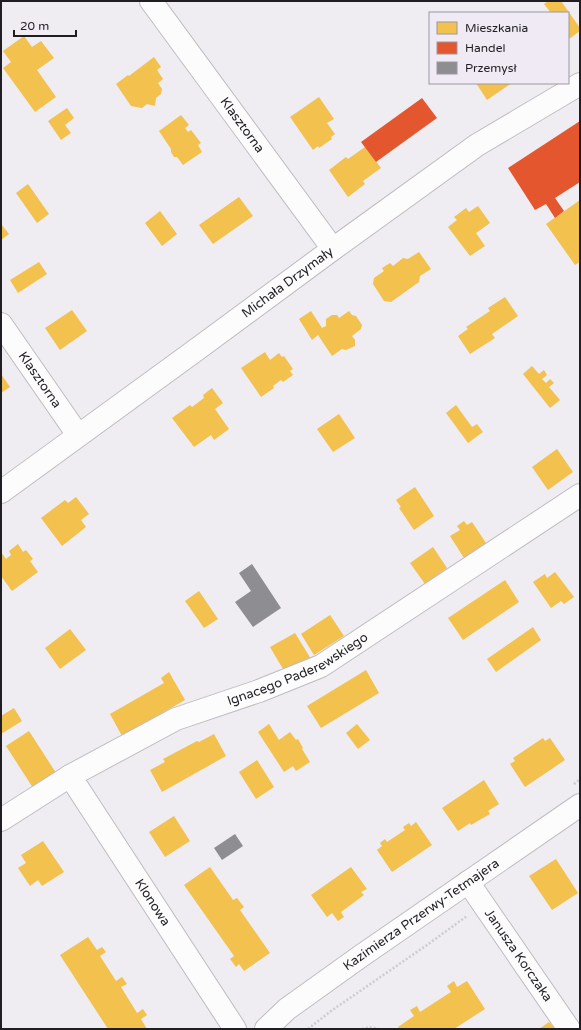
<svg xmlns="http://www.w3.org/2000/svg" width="581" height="1030" font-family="'Varela Round',sans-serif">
	<rect width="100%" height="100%" fill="#efecf2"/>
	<!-- homes -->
	<g fill="#f2c14e">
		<path d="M548 1H561L580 28V31L569 39 568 37V13H551L544 4Z"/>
		<path d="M24 36 32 47 41 41 54 58 37 70 56 97 35 112 3 68 11 62 3 51Z"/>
		<path d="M154 57 161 67 157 70 163 79 158 83 162 89 161 94 156 98 155 106 147 104 142 108 131 106 116 84 128 75 129 76Z"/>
		<path d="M476 83H512L487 100Z"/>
		<path d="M319 97 334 119 327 123 335 134 331 137 332 139 319 148 318 146 313 150 290 117Z"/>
		<path d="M67 108 74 118 65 125 71 133 61 140 48 121Z"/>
		<path d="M181 115 189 125 185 128 188 132 191 130 201 143 198 145 202 152 183 165 177 157H174L171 152V149L159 131Z"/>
		<path d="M365 147 381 168 363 181 365 184 348 197 329 170 346 157 348 159Z"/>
		<path d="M28 184 49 214 37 223 16 193Z"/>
		<path d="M239 197 253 216 213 244 199 225Z"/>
		<path d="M580 200V262L575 265 546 224Z"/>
		<path d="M478 206 490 223 476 233 485 246 470 256 448 227 457 220 454 217 466 208 469 212Z"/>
		<path d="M160 211 177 234 162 246 145 223Z"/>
		<path d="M1 224 9 234 1 240Z"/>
		<path d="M419 252 431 269 420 276 419 282 391 302 384 301 373 284 374 278 384 271 382 268 390 263 393 266 403 258 408 259Z"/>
		<path d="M39 262 47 274 18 293 10 280Z"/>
		<path d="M505 297 518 316 492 334 495 338 470 354 458 336 468 329 466 327 490 311 488 308Z"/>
		<path d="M72 310 87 331 60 350 45 328Z"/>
		<path d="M311 311 322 328 326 326V319L332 315H337L339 318 349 311 352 315 356 316 362 325 361 329 352 336 355 340V346L346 350 342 349 332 356 318 335 312 340 299 319Z"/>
		<path d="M265 352 270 360 279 353 282 357 284 356 293 369 290 371 293 375 283 382 281 380 273 386 274 388 261 397 241 368Z"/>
		<path d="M532 366 539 374 544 370 547 375 542 379 546 383 550 379 554 383 549 387 560 400 550 408 523 374Z"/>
		<path d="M1 374 10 387 1 393Z"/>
		<path d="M212 388 223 403 215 409 229 429 214 440 211 435 194 447 172 418 190 405 192 407 204 398 203 395Z"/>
		<path d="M456 405 472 427 477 424 483 432 468 443 446 413Z"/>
		<path d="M339 414 355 438 333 452 317 429Z"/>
		<path d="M557 449 573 472 548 490 532 467Z"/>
		<path d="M415 487 434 516 414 530 399 508 401 507 396 500Z"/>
		<path d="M76 497 89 514 81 520 86 527 62 546 41 518 65 500 68 503Z"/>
		<path d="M464 521 467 525 472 522 486 543 464 558 450 536 460 530 457 526Z"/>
		<path d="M18 544 23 552 26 550 33 559 30 561 38 572 12 591 1 576V552L6 559 11 555 9 551Z"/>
		<path d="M433 547 447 568 425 584 410 563Z"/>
		<path d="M555 572 574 597 564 604 561 601 551 608 533 582 545 574 547 578Z"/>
		<path d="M505 580 519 602 463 640 448 618Z"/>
		<path d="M199 591 218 619 204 628 185 601Z"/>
		<path d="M330 615 344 636 314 655 301 634Z"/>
		<path d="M533 627 541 640 496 672 487 659Z"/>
		<path d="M70 629 86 650 60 669 45 648Z"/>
		<path d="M295 633 311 659 286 674 270 647Z"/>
		<path d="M366 670 379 693 321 728 307 706Z"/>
		<path d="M169 672 185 700 122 736 110 714 164 683 161 678Z"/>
		<path d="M14 708 22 721 1 734V716Z"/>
		<path d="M269 724 279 740 290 732 296 740 298 739 303 748 302 749 310 762 296 771 293 766 284 772 258 732Z"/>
		<path d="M357 724 370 740 358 749 346 733Z"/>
		<path d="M29 731 58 776 35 791 6 746Z"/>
		<path d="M214 734 226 756 162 792 150 770 165 762 163 759 197 741 199 742Z"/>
		<path d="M543 738 545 741 550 738 565 760 525 787 510 764 515 761 513 758Z"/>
		<path d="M257 760 274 787 256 799 239 772Z"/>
		<path d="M484 780 499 804 488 811 490 814 471 825 470 823 458 831 442 808Z"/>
		<path d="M174 816 190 841 165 857 149 832Z"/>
		<path d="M416 822 432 845 392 872 377 850 382 846 380 843 385 839 387 842 405 830 403 827 409 823 411 826Z"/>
		<path d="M43 841 64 872 42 886 38 880 30 886 18 868 26 863 21 855Z"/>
		<path d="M556 859 578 893 552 910 529 876Z"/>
		<path d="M210 867 233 900 237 898 244 907 240 910 270 953 244 971 239 964 236 967 230 959 234 956 184 885Z"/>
		<path d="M351 867 367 889 361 892 364 895 341 912 344 917 338 921 332 913 327 917 311 895Z"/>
		<path d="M88 937 97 950 102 947 106 952 100 956 116 981 122 977 127 984 121 987 137 1013 143 1009 147 1015 141 1019 147 1029H108L60 955Z"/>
		<path d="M454 981 457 987 467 981 485 1009 454 1029H399L398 1027 414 1016 410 1010 417 1006 420 1012 451 992 447 986Z"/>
		<path d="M549 1022 555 1029H539Z"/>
	</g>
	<!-- shops -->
	<g fill="#e4572e">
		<path d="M422 98 437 118 376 162 361 142Z"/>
		<path d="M580 121V182L555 198 564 211 555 218 546 204 535 210 508 168Z"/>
	</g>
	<!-- industry -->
	<g fill="#8d8d92">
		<path d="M252 564 281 608 253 627 235 602 251 591 239 573Z"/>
		<path d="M235 834 243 846 222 860 214 848Z"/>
	</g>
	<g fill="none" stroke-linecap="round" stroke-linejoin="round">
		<!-- minor casing -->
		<g stroke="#bebcc0" stroke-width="24">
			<g id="minor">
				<path id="s1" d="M151 1 333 249"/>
				<path id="s2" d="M1 324 78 435"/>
				<path id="s3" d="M1 492 196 350 333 249 477 145 580 84"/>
				<path id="s4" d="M70 776 235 1029"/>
				<path id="s5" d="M1 820 70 776 176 719 259 691 321 666 580 495"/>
				<path id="s6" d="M468 882 569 1029"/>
				<path id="s7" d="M266 1029 287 1009 361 956 580 805"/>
			</g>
		</g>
		<!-- path -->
		<g stroke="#cdccce" stroke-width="2.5" stroke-dasharray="2 2" stroke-linecap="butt">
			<path d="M574 784 580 779"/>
			<path d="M308 1029 331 1011 427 945 467 916"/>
			<path d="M362 1029 369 1027 379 1029"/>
		</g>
		<!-- minor -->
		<use href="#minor" stroke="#fdfcfd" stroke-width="22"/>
	</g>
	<g text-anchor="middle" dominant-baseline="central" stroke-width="4" stroke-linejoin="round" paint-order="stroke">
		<!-- street labels -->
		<g font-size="13" fill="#201e22" stroke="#efeaf4">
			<text stroke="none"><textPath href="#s1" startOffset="154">Klasztorna</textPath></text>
			<text stroke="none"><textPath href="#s3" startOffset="355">Michała Drzymały</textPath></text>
			<text stroke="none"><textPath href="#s2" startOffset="68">Klasztorna</textPath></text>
			<text stroke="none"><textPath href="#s5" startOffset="334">Ignacego Paderewskiego</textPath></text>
			<text stroke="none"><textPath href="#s4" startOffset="151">Klonowa</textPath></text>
			<text stroke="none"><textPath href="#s7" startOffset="193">Kazimierza Przerwy-Tetmajera</textPath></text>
			<text stroke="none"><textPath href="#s6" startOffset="89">Janusza Korczaka</textPath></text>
		</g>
	</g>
	<!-- border -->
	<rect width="581" height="1030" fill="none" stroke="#201e22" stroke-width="4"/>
	<!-- legend -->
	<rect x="429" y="12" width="140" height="72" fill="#efeaf4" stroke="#9c98a0"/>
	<rect x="437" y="22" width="20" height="12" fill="#f2c14e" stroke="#9c98a0"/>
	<text x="465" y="32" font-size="12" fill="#201e22">Mieszkania</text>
	<rect x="437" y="42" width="20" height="12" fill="#e4572e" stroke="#9c98a0"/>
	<text x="465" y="52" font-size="12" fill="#201e22">Handel</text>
	<rect x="437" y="62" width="20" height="12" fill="#8d8d92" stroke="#9c98a0"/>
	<text x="465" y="72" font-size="12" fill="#201e22">Przemysł</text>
	<!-- scale -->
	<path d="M14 30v6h62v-6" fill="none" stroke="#201e22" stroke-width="2"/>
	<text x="20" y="30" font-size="12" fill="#201e22" stroke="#efeaf4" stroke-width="3" paint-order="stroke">20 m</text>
</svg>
